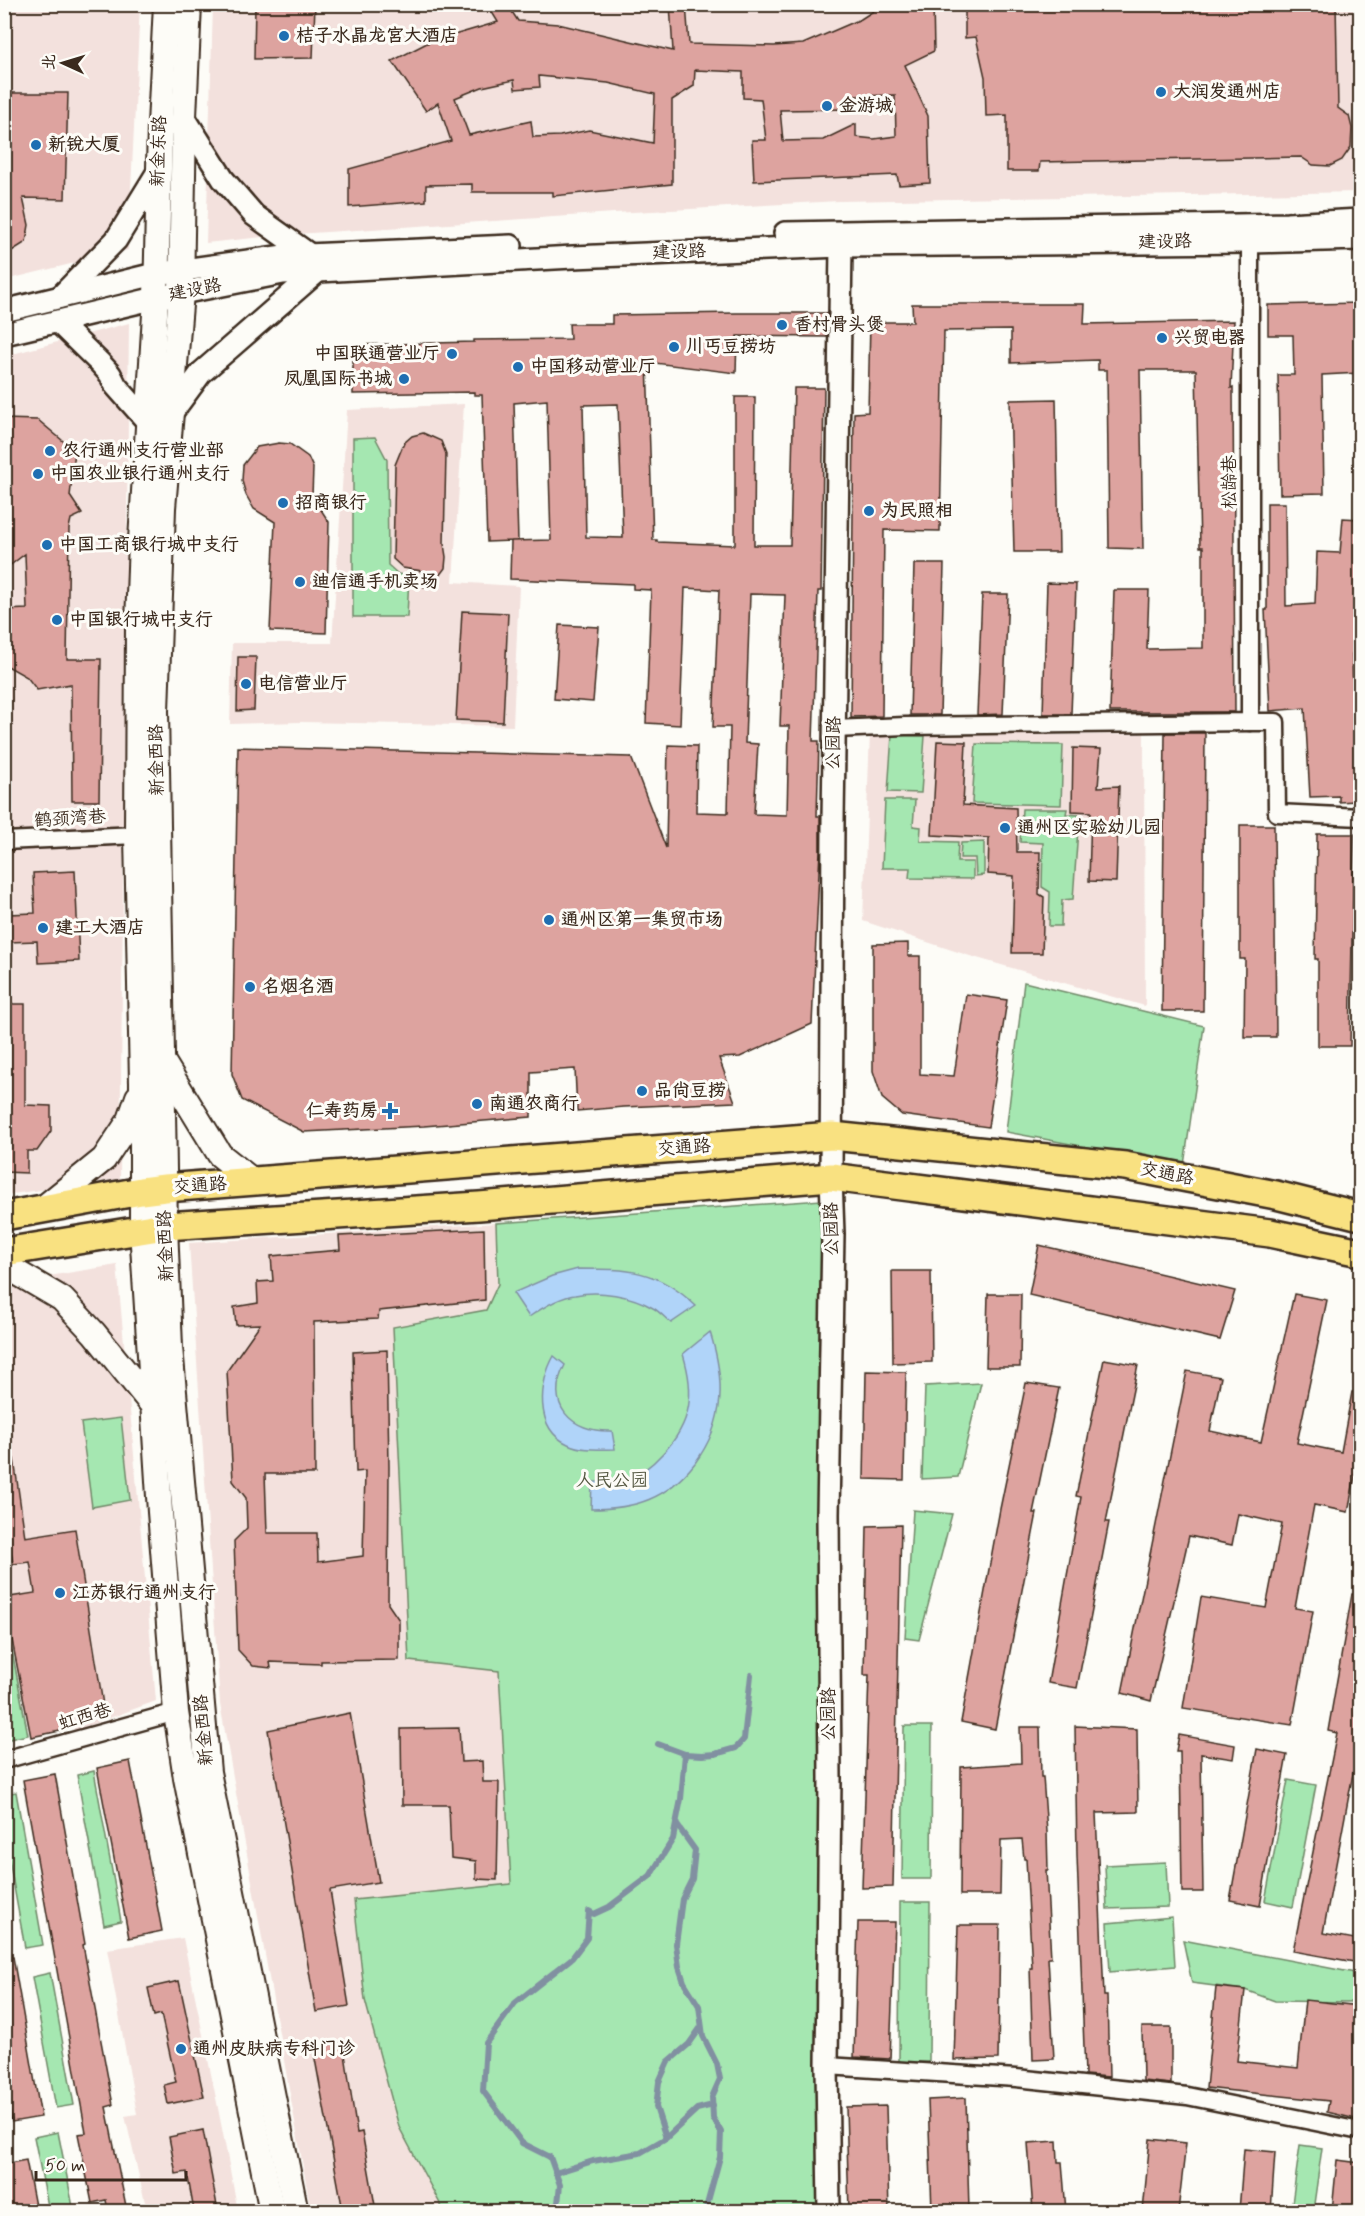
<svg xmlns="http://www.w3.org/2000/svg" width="1365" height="2216" font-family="Mynerve,'LXGW WenKai TC',sans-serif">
	<rect width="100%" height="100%" fill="#fdfcf7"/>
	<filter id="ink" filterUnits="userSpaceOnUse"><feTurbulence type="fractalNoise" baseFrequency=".0167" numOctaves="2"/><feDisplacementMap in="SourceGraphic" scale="12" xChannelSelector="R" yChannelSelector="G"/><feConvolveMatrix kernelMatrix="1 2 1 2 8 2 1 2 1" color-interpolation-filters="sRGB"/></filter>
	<g filter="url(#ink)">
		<!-- built -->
		<g fill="#f3e1dd">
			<path d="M4 5H140L128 250 5 280Z"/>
			<path d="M213 5H1360V192L839 201 614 213 281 235 206 243Z"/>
			<path d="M129 323 120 1179 5 1195V356Z"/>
			<path d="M464 404 453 582 519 586 513 726 300 722 230 724 232 643H332L347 410Z"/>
			<path d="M870 732 1059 735 1144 734 1145 1006 970 956 863 921Z"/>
			<path d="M496 1223 498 1284 486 1310 393 1328 499 1671 511 1884 354 1900 365 2000 399 2127 444 2211H311L220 1704 189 1243Z"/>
			<path d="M117 1265 156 1701 74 1731 59 1637 5 1646V1283Z"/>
			<path d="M183 1938 217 2103 238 2211H147L125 2116 137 2114 107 1949Z"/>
		</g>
		<!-- green -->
		<g fill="#a5e7b1" stroke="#708868" stroke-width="1.5">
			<path d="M375 437 387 460 388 565 398 574 409 576 407 617H353V438Z"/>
			<path d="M892 735 925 736 921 793 888 792Z"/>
			<path d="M976 744 1063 745 1061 805 972 803Z"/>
			<path d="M885 800H915L913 826 921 827 920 841 958 842 957 862H973V879L909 878 910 868H882Z"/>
			<path d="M1022 809H1067L1066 814 1079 815 1073 899 1062 900 1061 926H1049L1050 892 1042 887 1043 843 1020 842Z"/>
			<path d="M984 842V875L976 876 975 858H960L961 843Z"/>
			<path d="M1024 982 1204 1026 1184 1165 1006 1132Z"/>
			<path d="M822 1200 824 1233 823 2211H444L399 2127 365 2000 354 1900 511 1884 499 1671 409 1661 393 1327 486 1310 498 1284 496 1223Z"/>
			<path d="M981 1383 958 1477 922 1479 925 1386Z"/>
			<path d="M121 1418 130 1500 92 1507 81 1423Z"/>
			<path d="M913 1510 952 1514 919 1640 905 1638Z"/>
			<path d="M12 1651 28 1735 5 1740V1653Z"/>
			<path d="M904 1726H932L931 1879H902Z"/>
			<path d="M94 1771 121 1921 104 1925 77 1775Z"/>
			<path d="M1288 1780 1316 1785 1293 1907 1265 1901Z"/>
			<path d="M16 1792 43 1945 25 1948 5 1837V1794Z"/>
			<path d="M1166 1862 1168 1907 1107 1909 1105 1865Z"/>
			<path d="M900 1902H930L929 2062H899Z"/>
			<path d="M1172 1917 1175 1966 1110 1972 1107 1923Z"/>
			<path d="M1183 1940 1350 1972 1360 1974 1352 2002 1275 2001 1245 1990 1192 1983Z"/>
			<path d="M50 1973 74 2105 56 2108 32 1977Z"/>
			<path d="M58 2132 73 2207 49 2211 34 2137Z"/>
			<path d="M1300 2145 1322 2148 1313 2211H1291Z"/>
		</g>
		<!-- water -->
		<g fill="#b0d4f9" stroke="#8190a1" stroke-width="1.5">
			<path d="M578 1269C629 1269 657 1269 696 1306L671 1323C665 1318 659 1311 653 1308 631 1295 599 1290 575 1295 559 1297 542 1308 529 1317L513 1293 552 1276Z"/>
			<path d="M710 1332C725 1380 726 1421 695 1463 667 1499 635 1509 591 1509L592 1482C602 1482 615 1483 625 1480 640 1475 653 1464 663 1453 692 1423 695 1393 683 1354Z"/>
			<path d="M554 1356 565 1365C544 1404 571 1433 612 1431L615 1449C600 1449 582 1451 568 1444 534 1429 539 1382 554 1356Z"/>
		</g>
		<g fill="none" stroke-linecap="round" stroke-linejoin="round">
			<!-- stream -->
			<g stroke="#8190a1" stroke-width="6">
				<path d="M685 1754 702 1755 715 1754 736 1748 744 1739 751 1675"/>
				<path d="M677 1825 695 1850 692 1879 682 1899 676 1944 679 1967 684 1982 699 2006 703 2036 717 2064 720 2079 712 2097 713 2118 721 2132 720 2157 705 2212"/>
				<path d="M666 2138 656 2107 659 2082 668 2062 689 2044 701 2027"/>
				<path d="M555 2173 593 2161 640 2153 666 2138 697 2109 713 2105"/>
				<path d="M557 2212 560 2185 550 2157 522 2143 483 2091 486 2043 515 2003 572 1958 587 1938 589 1911 594 1914 609 1907 650 1876 673 1839 681 1799 685 1754 658 1744"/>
			</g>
		</g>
		<!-- building -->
		<g fill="#dda39f" stroke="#3b2a1e" stroke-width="1.5" fill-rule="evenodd">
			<path d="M255 4H315L313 58 254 59Z"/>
			<path d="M487 4H507L518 21 558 24 673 51 670 4H686L689 44 774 46 803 44 861 19 884 4H933L934 51 905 65 928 116 930 183 899 185 897 175 754 181 752 140H766L761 99 743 98V72L695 70 694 86 672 100V184L553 196V192H472V184L426 185V201L349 207V169L451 141 438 103 426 111 392 61 427 43 498 22ZM539 76 608 83 655 94 653 143 589 130 560 136 533 137 531 121 469 135 455 98 482 87 514 80 515 89 540 87ZM895 95 896 136 874 139 856 137V124L823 140 783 141 780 110 855 109 854 96Z"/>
			<path d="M965 4H1336L1338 108 1349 116 1352 128 1351 147 1342 160 1330 166 1313 165 1301 157 1040 162 1039 171H1007V115L986 116 985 77 976 37 965 38Z"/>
			<path d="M4 93H68L65 199 23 198 29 225 26 242 4 256Z"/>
			<path d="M1360 303V373L1322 375 1324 493 1280 494 1278 375H1294L1293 335H1268V305Z"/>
			<path d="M912 304H1085L1084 324 1234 321 1231 388 1233 387 1235 712H1110L1114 590H1149L1147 649 1203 648V547H1200L1196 370H1140L1143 549 1109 548 1107 370H1098V360L1011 363V330L944 331 940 531 884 530 882 716 851 717 854 413 868 412 870 322H913Z"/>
			<path d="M736 313H827V337L737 336 736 373 647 362 653 540H657V542L735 545V397H755L754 545H790L794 388H824L821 591H818L813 741H819L817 816H820V850L812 1024 740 1057 719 1058 735 1102 624 1107 577 1111 575 1069 531 1072V1117L424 1126 304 1132 242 1100 232 1074 238 747 631 757 666 848 668 745 697 746 696 812 728 813 730 727H713L719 590 685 588 680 725 646 723 651 590 633 589V584L510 579 511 541 487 542 482 395H474V392L353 394V345L474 342V340L570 339 569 324H612V315ZM547 400 551 540 511 541H518L514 403ZM618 404 623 538 586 537 583 405ZM750 594 785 595 780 726H789L787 815 754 814 758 744 745 743Z"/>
			<path d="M1056 399 1059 552H1014L1010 400Z"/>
			<path d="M4 419 38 420 75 451 70 496 82 514 71 519 69 528 67 659H101L99 801H72L71 684 37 690 27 677 4 664V610L27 609 25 554 4 570Z"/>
			<path d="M423 433 441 441 446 454 444 544 446 557 445 568 439 576 424 587 422 571 403 568 393 559 395 465 404 443 412 436Z"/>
			<path d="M279 443 290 444 308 457 313 468 312 496 329 522 326 633 270 631 275 522 254 509 246 495 242 481 243 465 257 447Z"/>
			<path d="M1267 503H1285L1286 606 1315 604 1317 552 1340 553 1343 518 1360 519V654H1352L1356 801 1339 802V796L1310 797 1305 708 1270 711 1265 610H1267Z"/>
			<path d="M914 564H944L940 715H910Z"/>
			<path d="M1047 583 1076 584 1071 714H1043Z"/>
			<path d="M982 594H1008L1003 714 977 715Z"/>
			<path d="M462 611 508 613 503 722 456 720Z"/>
			<path d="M559 625 599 627 593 702 554 699Z"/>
			<path d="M238 657H256L254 710 237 711Z"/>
			<path d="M1165 733H1205L1203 1011H1162Z"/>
			<path d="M937 741 966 742 963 805 1016 808 1017 852H1040L1039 894 1044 897 1042 953H1012L1014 876 988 874 989 838 932 835Z"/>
			<path d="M1073 748 1101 749 1098 787 1119 786 1116 882 1089 881 1091 812 1072 811Z"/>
			<path d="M1240 825H1274L1276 1037H1244L1245 959H1240Z"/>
			<path d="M1317 834H1354L1350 1046H1318V959H1315Z"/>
			<path d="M75 871 79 961 38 963 37 941 9 942 8 914 35 913 33 873Z"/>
			<path d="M908 943V956H920V1074L954 1076 966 994 1007 1000 988 1127 902 1115 882 1098 873 1071V944Z"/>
			<path d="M4 1004H25V1105L51 1106V1131L37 1151H27V1173L4 1172Z"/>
			<path d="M484 1229 485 1300 379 1311 378 1319 314 1322 315 1474H265L267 1533H317L318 1562 363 1556 365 1471 356 1472 353 1352 387 1350 389 1467 388 1604 399 1620V1660L321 1661V1664L270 1662 271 1668 253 1666 238 1650 234 1541 247 1528 246 1498 233 1481 227 1371 260 1324 236 1325 234 1307 258 1303 257 1282 273 1281 271 1256 340 1250 339 1236Z"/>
			<path d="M1039 1245 1235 1291 1220 1340 1029 1295Z"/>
			<path d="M892 1271H931L932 1362 893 1363Z"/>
			<path d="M988 1294H1021L1020 1367H986Z"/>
			<path d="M1294 1294 1327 1300 1297 1443 1341 1452 1352 1392H1360V1450L1348 1512 1314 1505 1295 1608 1313 1611 1292 1725 1183 1708 1201 1597 1266 1608 1282 1524 1238 1514 1232 1545 1189 1536 1151 1701 1122 1693 1187 1371 1221 1377 1210 1431 1261 1442Z"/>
			<path d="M1104 1359 1138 1365 1106 1522H1109L1077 1688 1048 1683 1081 1497 1076 1496Z"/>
			<path d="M866 1371 906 1372 904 1480 864 1479Z"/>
			<path d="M1026 1383 1059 1388 1033 1513H1037L995 1729 961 1722 1000 1509Z"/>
			<path d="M14 1459 25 1537 75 1529 104 1711 63 1717 65 1730 31 1737 12 1640 4 1641V1598L35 1593 30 1562 13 1564 8 1531H4V1460Z"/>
			<path d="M901 1525 893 1887 862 1888 869 1675H864L867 1526Z"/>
			<path d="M1352 1594 1360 1595V1717L1355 1747H1358L1323 1933 1360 1940V1963L1293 1951 1337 1733 1328 1731Z"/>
			<path d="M350 1713 379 1882 330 1890 349 2006 316 2012 268 1730Z"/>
			<path d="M1075 1726 1137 1729 1138 1812 1096 1813 1104 1996H1107L1109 2077 1085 2075 1077 1855Z"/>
			<path d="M1020 1727H1040L1041 1777H1043L1047 1832 1048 1870H1046L1051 1958H1048L1054 2059 1033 2060 1030 1968H1032L1026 1859H1024L1022 1839 1001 1840 1000 1895H960L961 1767 1021 1763Z"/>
			<path d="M459 1728 461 1762 482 1761 483 1782H499L497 1880 476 1879V1861L451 1858 449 1805H402L401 1729Z"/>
			<path d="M1179 1735 1235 1745 1233 1759 1201 1754 1203 1892H1182L1180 1751H1176Z"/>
			<path d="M1257 1749 1287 1755 1260 1906 1230 1900Z"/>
			<path d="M130 1761 162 1931 129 1938 97 1768Z"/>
			<path d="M55 1774 85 1944 83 1945 113 2105 106 2107 127 2211H108L106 2200 92 2203 78 2134 86 2133 23 1780Z"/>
			<path d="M858 1922H895L890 2059 854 2057Z"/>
			<path d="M958 1925H1000L998 2059 954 2060Z"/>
			<path d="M13 1957 41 2117 12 2122 4 2077V1958Z"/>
			<path d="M179 1981 204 2097 168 2104 164 2085 176 2082 161 2014 154 2016 148 1988Z"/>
			<path d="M1216 1987 1245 1990 1237 2061 1298 2068 1305 2000 1360 2006V2120L1327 2112 1329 2101 1206 2088Z"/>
			<path d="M1142 2027H1171V2084L1143 2081Z"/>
			<path d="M343 2041 357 2133 362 2132 376 2211H343L313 2048Z"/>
			<path d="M966 2098 969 2211H932L928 2100Z"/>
			<path d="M886 2106 889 2211H849L846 2107Z"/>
			<path d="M203 2130 218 2211H194L187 2172 176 2174 169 2137Z"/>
			<path d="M1150 2139 1186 2143 1178 2211H1143Z"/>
			<path d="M1057 2141 1058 2162H1062L1066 2211H1033L1028 2143Z"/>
			<path d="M1244 2149 1275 2152 1271 2211H1239Z"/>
			<path d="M26 2160 36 2211H9L4 2186V2164Z"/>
			<path d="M1337 2160 1360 2163V2211H1332Z"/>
		</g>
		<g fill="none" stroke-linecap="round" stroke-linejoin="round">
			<!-- minor casing -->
			<g stroke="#3b2a1e" stroke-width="21">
				<g id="minor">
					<path d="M1250 722H1276L1277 813 1360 817"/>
					<path d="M834 729 905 726 1250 722V242"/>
					<path d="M4 841 137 835"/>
					<path d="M4 1760 176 1712"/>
					<path d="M827 2066 1016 2078 1187 2096 1360 2131"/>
				</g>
			</g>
			<!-- tertiary casing -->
			<g stroke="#3b2a1e" stroke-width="26">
				<g id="tertiary">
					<path d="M184 117 223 179 254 215 310 255"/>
					<path d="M785 233 1287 224 1360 220"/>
					<path d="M60 297 116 240 159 170"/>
					<path d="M4 311 155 274 284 256 511 246"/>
					<path d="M57 321 100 363 110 374 116 386 148 422"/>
					<path d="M4 334 156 298 283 273 573 257 841 246 1250 242 1360 239"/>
					<path d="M170 415 201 373 318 271"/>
					<path d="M829 2212 827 2066 830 1778 828 1514 833 1234 831 1177 833 821 841 246"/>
				</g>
			</g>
			<!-- secondary casing -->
			<g stroke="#3b2a1e" stroke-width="28">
				<g id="secondary">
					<path d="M166 4 160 125 156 298 141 540 138 624 137 835 142 1083V1229L160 1512 176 1712 186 1778 272 2212"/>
					<path d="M189 4 184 117 181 293 163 508 156 711 165 1226 170 1347 208 1772 296 2212"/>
					<path d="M163 1062 220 1155 254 1182"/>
					<path d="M42 1209 104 1159 130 1120 138 1097"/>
					<path d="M4 1265 62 1299 94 1333 154 1407"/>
				</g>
			</g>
			<!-- primary casing -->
			<g stroke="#3b2a1e" stroke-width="32">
				<g id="primary">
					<path d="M4 1216 141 1191 165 1188 832 1136 1125 1166 1276 1195 1360 1216"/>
					<path d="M4 1252 165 1226 479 1206 831 1177 1270 1233 1360 1252"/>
				</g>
			</g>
			<!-- minor -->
			<use href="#minor" stroke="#fdfcf7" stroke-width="16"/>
			<!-- tertiary -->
			<use href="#tertiary" stroke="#fdfcf7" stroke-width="21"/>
			<!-- secondary -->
			<use href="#secondary" stroke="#fdfcf7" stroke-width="24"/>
			<!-- primary -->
			<use href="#primary" stroke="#f9e181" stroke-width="27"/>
		</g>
	</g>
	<!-- markers -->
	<g fill="#1f6fb2" stroke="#fdfcf7" stroke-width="2">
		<circle cx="284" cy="36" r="6"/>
		<circle cx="1161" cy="92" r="6"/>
		<circle cx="827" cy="106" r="6"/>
		<circle cx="36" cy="145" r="6"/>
		<circle cx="782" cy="325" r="6"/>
		<circle cx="1162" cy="338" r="6"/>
		<circle cx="674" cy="347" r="6"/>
		<circle cx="452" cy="354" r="6"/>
		<circle cx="518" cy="367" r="6"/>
		<circle cx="404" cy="379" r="6"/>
		<circle cx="50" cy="451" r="6"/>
		<circle cx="38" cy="474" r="6"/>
		<circle cx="283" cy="503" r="6"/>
		<circle cx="869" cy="511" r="6"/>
		<circle cx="47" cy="545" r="6"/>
		<circle cx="300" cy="582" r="6"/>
		<circle cx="57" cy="620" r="6"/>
		<circle cx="246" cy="684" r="6"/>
		<circle cx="1005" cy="828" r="6"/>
		<circle cx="549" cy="920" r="6"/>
		<circle cx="43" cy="928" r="6"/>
		<circle cx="250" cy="987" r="6"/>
		<circle cx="642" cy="1091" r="6"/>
		<circle cx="477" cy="1104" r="6"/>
		<path d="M387 1102h6v6h6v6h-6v6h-6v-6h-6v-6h6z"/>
		<circle cx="60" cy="1593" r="6"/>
		<circle cx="181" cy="2049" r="6"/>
	</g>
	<g text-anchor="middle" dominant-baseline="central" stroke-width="6" stroke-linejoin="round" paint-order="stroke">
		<!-- poi labels -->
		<g font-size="18" font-weight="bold" fill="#3b2a1e" stroke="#fdfcf7" text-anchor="start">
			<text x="296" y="36">桔子水晶龙宫大酒店</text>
			<text x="1173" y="92">大润发通州店</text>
			<text x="839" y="106">金游城</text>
			<text x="48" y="145">新锐大厦</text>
			<text x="794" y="325">香村骨头煲</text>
			<text x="1174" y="338">兴贸电器</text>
			<text x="686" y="347">川丐豆捞坊</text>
			<text x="440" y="354" text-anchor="end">中国联通营业厅</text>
			<text x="530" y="367">中国移动营业厅</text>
			<text x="392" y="379" text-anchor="end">凤凰国际书城</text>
			<text x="62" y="451">农行通州支行营业部</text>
			<text x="50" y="474">中国农业银行通州支行</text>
			<text x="295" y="503">招商银行</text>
			<text x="881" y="511">为民照相</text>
			<text x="59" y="545">中国工商银行城中支行</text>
			<text x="312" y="582">迪信通手机卖场</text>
			<text x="69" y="620">中国银行城中支行</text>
			<text x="258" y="684">电信营业厅</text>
			<text x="1017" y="828">通州区实验幼儿园</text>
			<text x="561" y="920">通州区第一集贸市场</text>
			<text x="55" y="928">建工大酒店</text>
			<text x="262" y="987">名烟名酒</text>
			<text x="654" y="1091">品尚豆捞</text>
			<text x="489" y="1104">南通农商行</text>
			<text x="378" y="1111" text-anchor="end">仁寿药房</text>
			<text x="72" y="1593">江苏银行通州支行</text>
			<text x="193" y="2049">通州皮肤病专科门诊</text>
		</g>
		<!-- street labels -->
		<g font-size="18" fill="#3b2a1e" stroke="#fdfcf7">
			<text transform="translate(159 151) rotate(-88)">新金东路</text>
			<text transform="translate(1165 242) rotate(-1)">建设路</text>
			<text transform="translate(679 252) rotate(-2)">建设路</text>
			<text transform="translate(195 290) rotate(-11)">建设路</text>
			<text transform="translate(1230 482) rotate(-90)">松龄巷</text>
			<text transform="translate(834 743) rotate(-89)">公园路</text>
			<text transform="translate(157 760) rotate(-91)">新金西路</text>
			<text transform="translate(70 819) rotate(-3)">鹤颈湾巷</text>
			<text transform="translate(684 1148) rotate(-4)">交通路</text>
			<text transform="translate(1167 1174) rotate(11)">交通路</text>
			<text transform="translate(200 1186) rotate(-4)">交通路</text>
			<text transform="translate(832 1229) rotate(-91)">公园路</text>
			<text transform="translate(166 1246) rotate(-92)">新金西路</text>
			<text transform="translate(829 1714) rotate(-90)">公园路</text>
			<text transform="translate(85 1717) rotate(-16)">虹西巷</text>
			<text transform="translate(204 1730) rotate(-95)">新金西路</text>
		</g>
		<!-- park labels -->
		<g font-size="18" fill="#565943" stroke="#fdfcf7">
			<text x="612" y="1481">人民公园</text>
		</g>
	</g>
	<!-- margin -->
	<rect width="1365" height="2216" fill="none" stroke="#fdfcf7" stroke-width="24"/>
	<rect x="12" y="12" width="1341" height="2192" fill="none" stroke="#3b2a1e" stroke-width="2" filter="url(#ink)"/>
	<!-- north arrow -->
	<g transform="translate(63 63) rotate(274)" stroke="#fdfcf7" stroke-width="4.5" paint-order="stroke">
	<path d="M0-4.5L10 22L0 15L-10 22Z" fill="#3b2a1e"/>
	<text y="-9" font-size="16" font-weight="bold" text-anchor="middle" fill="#3b2a1e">北</text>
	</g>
	<!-- scale -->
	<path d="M36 2171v9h150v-9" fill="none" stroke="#3b2a1e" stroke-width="3"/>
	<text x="45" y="2171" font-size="18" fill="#3b2a1e" stroke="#fdfcf7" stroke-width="4.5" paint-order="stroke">50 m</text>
</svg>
